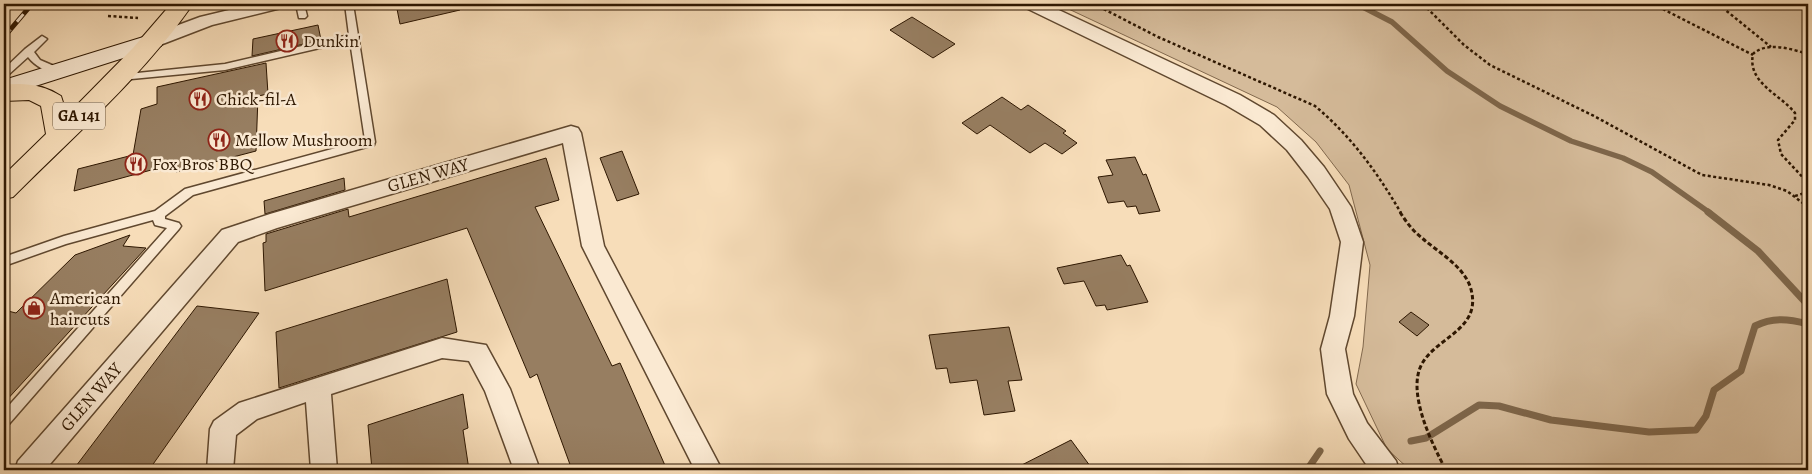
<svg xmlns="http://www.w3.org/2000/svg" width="1812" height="474" font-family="Alegreya,serif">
	<rect width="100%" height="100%" fill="#f7ddb9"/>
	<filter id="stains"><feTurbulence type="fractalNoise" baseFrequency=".004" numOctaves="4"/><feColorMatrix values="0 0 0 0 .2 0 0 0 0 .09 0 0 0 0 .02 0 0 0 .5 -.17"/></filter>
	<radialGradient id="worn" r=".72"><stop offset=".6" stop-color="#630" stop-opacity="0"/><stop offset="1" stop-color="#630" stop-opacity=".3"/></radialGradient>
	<!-- green -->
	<path fill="#d5bb9a" stroke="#82694e" d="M1058 4H1808V470H1410L1387 449 1356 384 1363 347 1370 265 1349 185 1316 142 1277 107Z"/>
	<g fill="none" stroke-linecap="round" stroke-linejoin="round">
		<!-- stream-far1 -->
		<path stroke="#7e664a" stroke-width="5.5" d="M1357 4 1392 22 1447 71 1500 106 1571 141 1623 158 1652 172 1710 213"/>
		<!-- stream -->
		<g stroke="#7e664a" stroke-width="7">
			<path d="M1708 212 1758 251 1808 305"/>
			<path d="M1411 441 1426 438 1479 405 1499 406 1551 420 1649 432 1696 430 1706 416 1714 390 1741 371 1755 326C1773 317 1789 319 1808 324"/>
			<path d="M1307 470 1320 451"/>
		</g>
	</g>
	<!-- building -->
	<g fill="#977e61" stroke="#2e1701">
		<path d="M396 4H459L460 10 400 24Z"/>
		<path d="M912 17 955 44 933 58 890 30Z"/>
		<path d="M318 25 321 40 252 56 253 39Z"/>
		<path d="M266 63 268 94 258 96 256 151 176 172 177 163 74 191 78 169 133 155 141 109 157 104V87Z"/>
		<path d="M1002 97 1021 110 1028 105 1066 131 1063 133 1077 143 1062 154 1045 143 1030 153 990 125 977 134 962 123Z"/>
		<path d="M622 151 639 194 617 201 600 158Z"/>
		<path d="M1135 157 1143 175 1146 174 1160 211 1139 214 1136 206 1127 207 1124 201 1108 203 1098 177 1113 175 1106 160Z"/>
		<path d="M546 158 559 200 535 207 612 366 620 363 667 470H572L537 374 530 378 467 228 265 291 263 243 266 242V234L348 209 349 217Z"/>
		<path d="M344 178 345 190 265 214 264 201Z"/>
		<path d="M130 235 123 246 146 248 4 403V310L16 313 75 255Z"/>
		<path d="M1121 255 1127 266 1130 265 1148 302 1107 310 1105 305 1096 306 1084 281 1064 284 1057 268Z"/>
		<path d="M447 279 457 332 279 388 276 332Z"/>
		<path d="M197 306 259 313 149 470H73Z"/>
		<path d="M1411 312 1429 325 1417 336 1399 322Z"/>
		<path d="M1009 327 1022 380 1008 381 1015 411 984 415 977 380 950 383 947 368 936 369 929 335Z"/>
		<path d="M463 394 468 428 463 430 469 470H372L368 425Z"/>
		<path d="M1071 440 1093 470H1012Z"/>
	</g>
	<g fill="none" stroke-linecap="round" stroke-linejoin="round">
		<!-- lane casing -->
		<g stroke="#60482f" stroke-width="3">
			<g id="lane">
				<path d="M296 4H304L307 16 305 18H299Z"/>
				<path d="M345 4H353L375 142 374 145 193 195 165 216V219L179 223 181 226 179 229 9 424 4 426V411L167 228 155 225 153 220 66 244 4 266V257L64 236 155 211 185 189 365 140 350 41 225 70 121 80 116 77 118 75 225 64 349 35Z"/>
				<path d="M42 36 47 39 34 52 40 60 61 69 63 71 61 73C50 75 35 66 28 57L7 76 4 77V69L25 49Z"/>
			</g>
		</g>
		<!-- street casing -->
		<g stroke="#60482f" stroke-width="3">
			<g id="street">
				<path d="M254 4H284L281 8 212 25 160 45H146L144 41 146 37 200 17Z"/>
				<path d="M1023 4H1046L1240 95 1274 115 1301 140 1324 167 1351 207 1363 242 1354 316 1345 349 1353 394 1367 423 1396 461 1399 470H1370L1349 439 1327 394 1321 349 1330 316 1341 242 1330 209 1308 177 1287 150 1260 125 1226 105 1026 8Z"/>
				<path d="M571 126 578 128 581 133 604 246 722 470H695L582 246 563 143 277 228 238 242 45 470H15L18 461 222 230 270 214Z"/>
				<path d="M442 338 486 345 510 389 540 470H514L485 391 469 361 442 358 331 394 337 470H311L306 402 257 419 236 435 233 470H207L210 429 214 421 239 403Z"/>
			</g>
		</g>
		<!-- secondary casing -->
		<g stroke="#2e1701" stroke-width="2">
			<path id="secondary" d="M153 34 161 36 164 41 161 46 4 96V80Z"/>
		</g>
		<!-- highway casing -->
		<g stroke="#2e1701" stroke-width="2">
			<path id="highway" d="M171 4H193C143 76 75 135 13 197L4 199V175L46 134 41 106 29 100 4 101V85C24 82 44 85 61 96L67 115 133 48Z"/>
		</g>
		<!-- path-far1 -->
		<g stroke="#2e1701" stroke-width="2.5" stroke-dasharray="3 2.5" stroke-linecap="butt">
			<path d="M1094 4 1158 37 1315 106C1351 136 1377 172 1401 213"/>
			<path d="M1423 4 1464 45 1490 65 1594 116 1702 175 1769 185 1787 191 1808 207"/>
			<path d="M1653 4 1753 55"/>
			<path d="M1718 4 1771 47"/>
			<path d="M108 16 138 18"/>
			<path d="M1808 54C1791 49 1767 41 1753 54 1747 83 1780 94 1795 113V120L1778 140 1781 154 1808 183"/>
			<path d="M1795 196 1808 192"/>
		</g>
		<!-- path -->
		<path stroke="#2e1701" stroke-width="3" stroke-dasharray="4.5 2.5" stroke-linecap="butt" d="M1400 212C1406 222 1413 231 1422 238 1438 252 1462 265 1470 286 1484 328 1439 336 1423 362 1405 390 1432 444 1446 470"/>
		<!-- lane -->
		<use href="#lane" fill="#fae9d2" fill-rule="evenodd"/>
		<!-- street -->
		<use href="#street" fill="#fae9d2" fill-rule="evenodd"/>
		<!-- secondary -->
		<use href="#secondary" fill="#fae9d2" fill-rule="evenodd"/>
		<!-- highway -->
		<use href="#highway" fill="#f7ddb9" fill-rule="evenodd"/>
		<!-- rail casing -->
		<g stroke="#2e1701" stroke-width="5">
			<path id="rail" d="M4 37 32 4"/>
		</g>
		<!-- rail -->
		<use href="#rail" stroke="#fae9d2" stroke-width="3" stroke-dasharray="10" stroke-linecap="butt"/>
	</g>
	<!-- icons -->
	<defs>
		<g id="restaurant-ring" transform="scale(1.125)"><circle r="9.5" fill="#fae9d2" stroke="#8f2418" stroke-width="1.5"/><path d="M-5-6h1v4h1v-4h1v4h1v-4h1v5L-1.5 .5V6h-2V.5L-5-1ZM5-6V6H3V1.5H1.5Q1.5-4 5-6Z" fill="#8f2418"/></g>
		<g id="shop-ring" transform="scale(1.125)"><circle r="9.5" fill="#fae9d2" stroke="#8f2418" stroke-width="1.5"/><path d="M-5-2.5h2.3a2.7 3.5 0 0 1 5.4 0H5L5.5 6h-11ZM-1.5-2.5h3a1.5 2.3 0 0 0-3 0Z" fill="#8f2418"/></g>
	</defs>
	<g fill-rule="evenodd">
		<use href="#restaurant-ring" x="287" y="41"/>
		<use href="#restaurant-ring" x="200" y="99"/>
		<use href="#restaurant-ring" x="219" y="140"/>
		<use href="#restaurant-ring" x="136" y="164"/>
		<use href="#shop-ring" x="34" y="308"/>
	</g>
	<g text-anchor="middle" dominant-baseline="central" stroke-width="5" stroke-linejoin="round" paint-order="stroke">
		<!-- shield labels -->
		<rect fill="#fae9d2" stroke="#6b5640" stroke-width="1" x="53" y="102.5" width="52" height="27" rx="4"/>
		<g font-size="16" font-weight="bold" fill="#2e1701">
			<text x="79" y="116">GA 141</text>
		</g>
		<!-- poi labels -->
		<g font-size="18" fill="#2e1701" stroke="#fae9d2" text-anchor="start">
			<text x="303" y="41">Dunkin'</text>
			<text x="216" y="99">Chick-fil-A</text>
			<text x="235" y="140">Mellow Mushroom</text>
			<text x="152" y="164">Fox Bros BBQ</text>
			<text x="50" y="298">American<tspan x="50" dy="21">haircuts</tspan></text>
		</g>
		<!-- street labels -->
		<g font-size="18" fill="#2e1701" stroke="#fae9d2">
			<text transform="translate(428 175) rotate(-16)">GLEN WAY</text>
			<text transform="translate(91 397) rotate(-49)">GLEN WAY</text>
		</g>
	</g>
	<!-- margin -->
	<rect width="1812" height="474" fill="none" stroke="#f7ddb9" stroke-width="20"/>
	<rect x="5" y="5" width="1802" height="464" fill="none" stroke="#2e1701" stroke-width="2.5"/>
	<rect x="10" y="10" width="1792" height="454" fill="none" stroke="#2e1701"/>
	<rect width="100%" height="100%" filter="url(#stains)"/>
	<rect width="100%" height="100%" fill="url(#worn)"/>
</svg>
